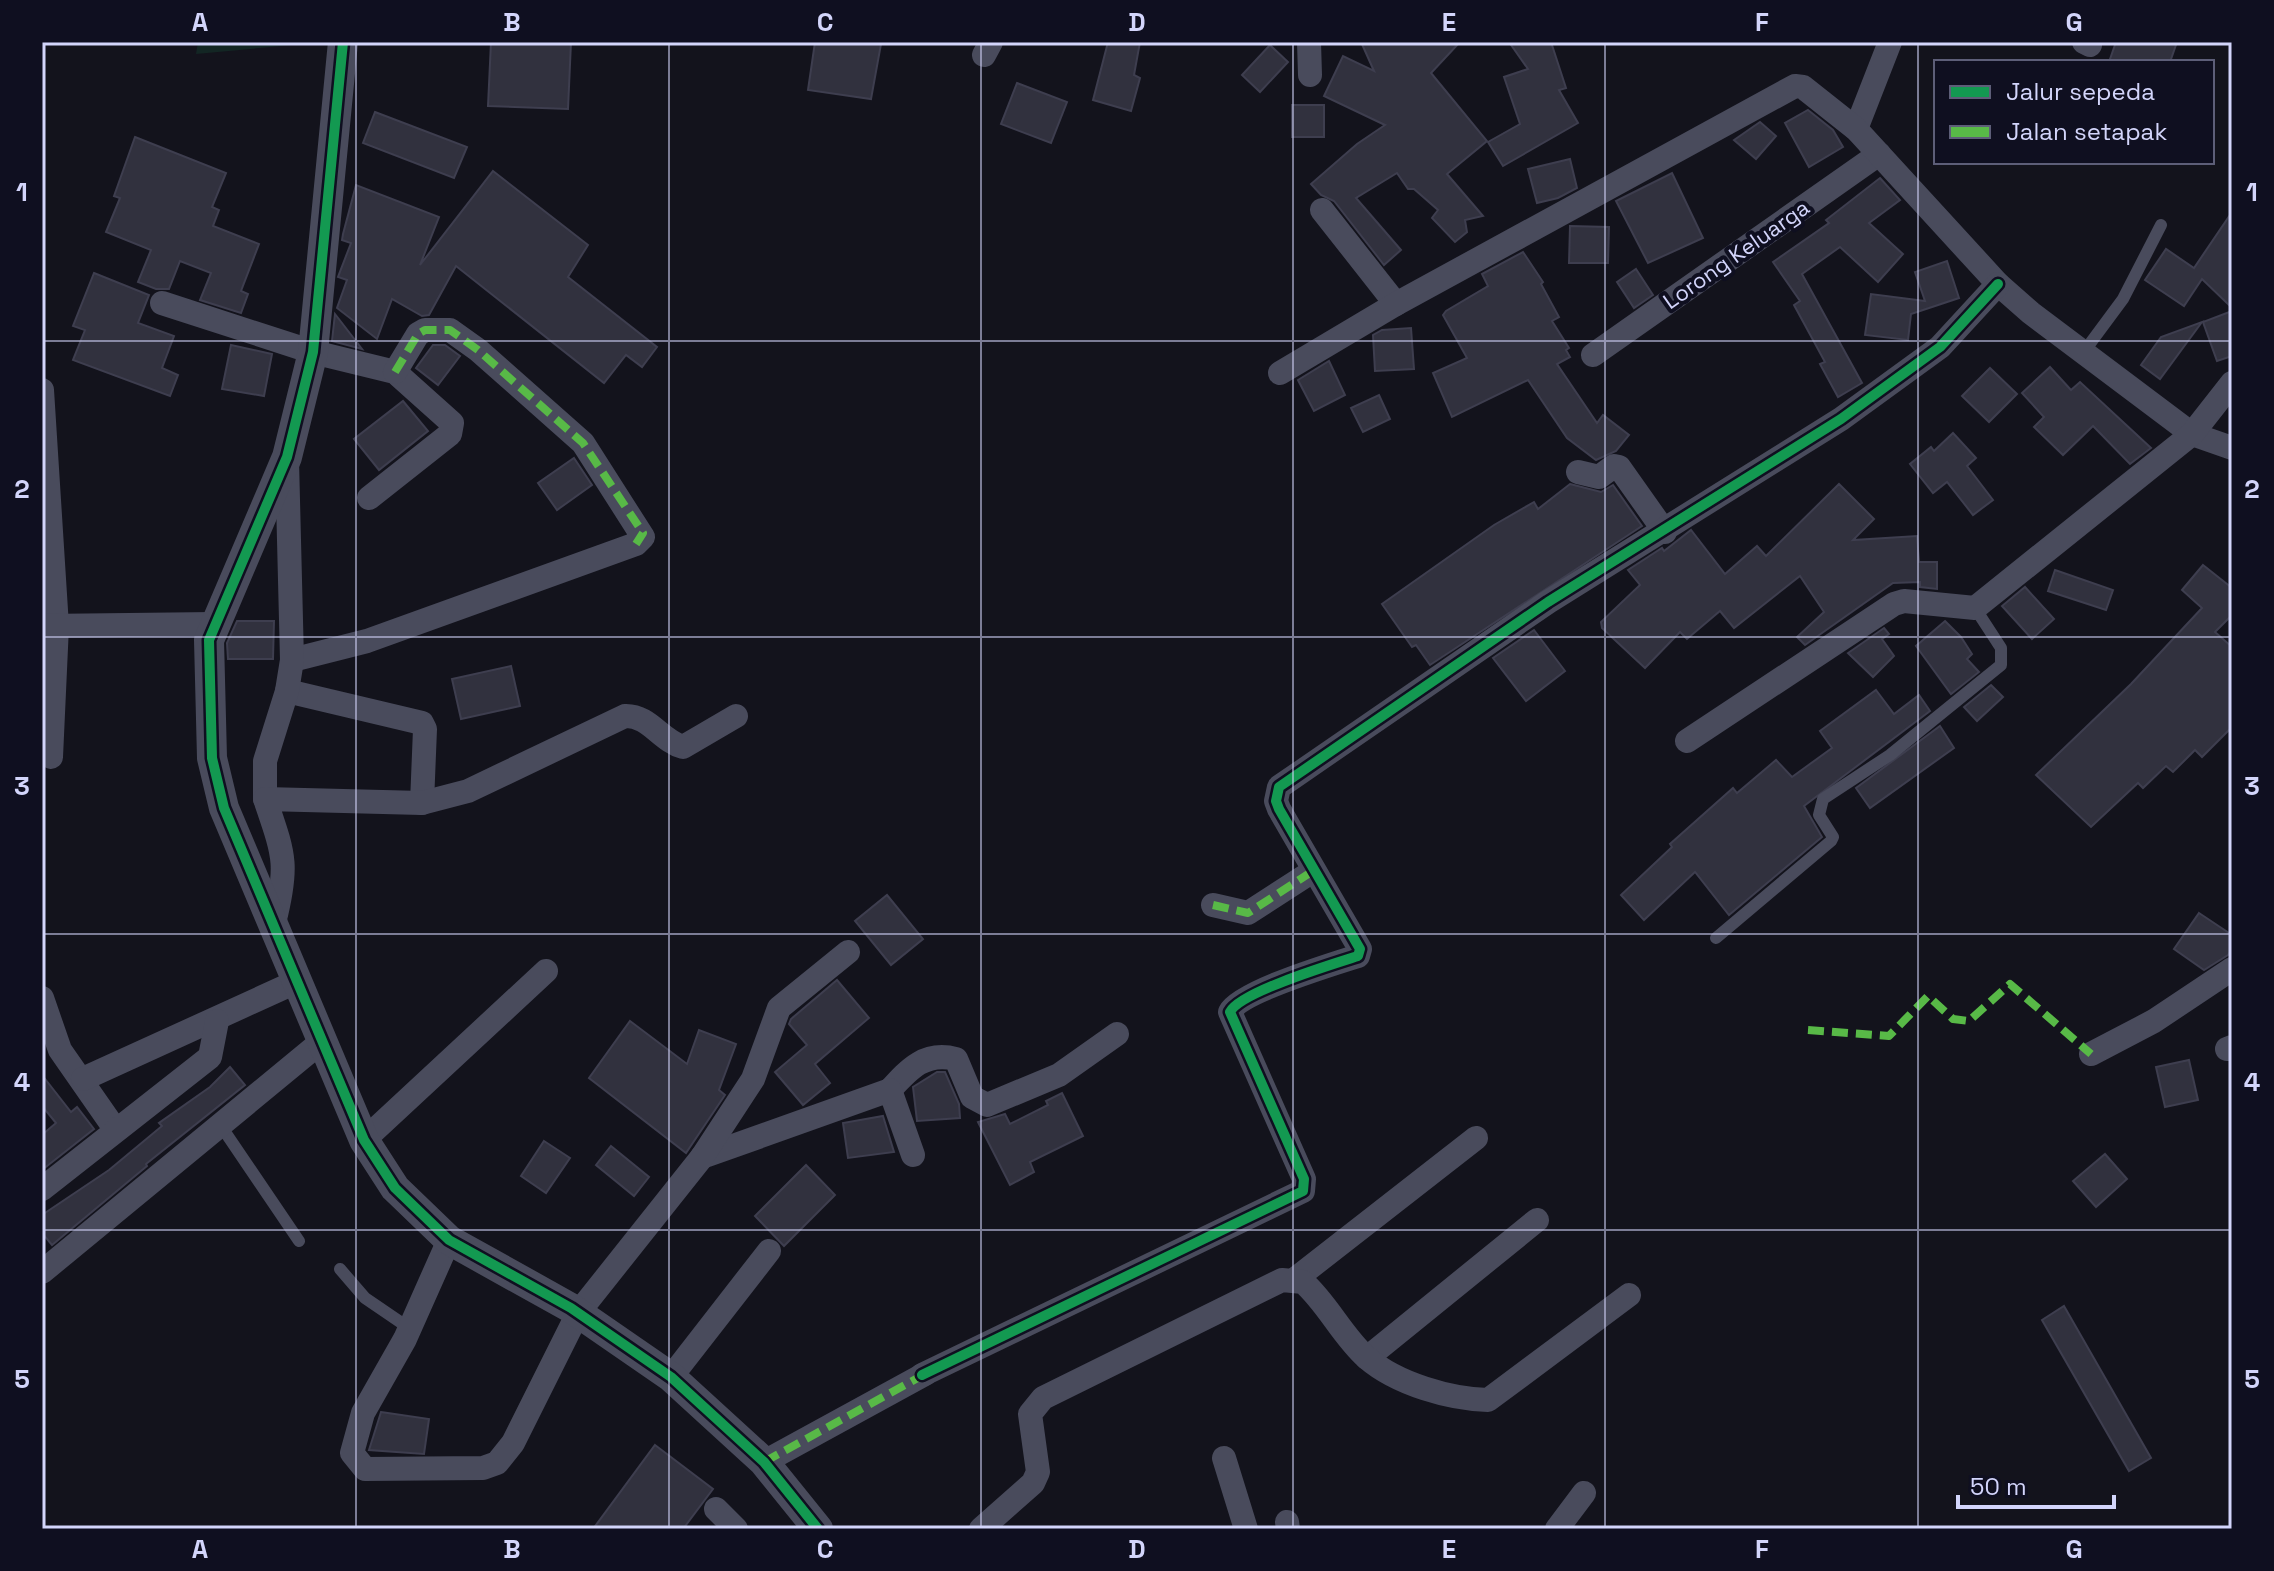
<svg xmlns="http://www.w3.org/2000/svg" width="2274" height="1571" font-family="'Space Grotesk',sans-serif">
	<rect width="100%" height="100%" fill="#13131c"/>
	<!-- green -->
	<path fill="#132624" d="M198 42H324L196 54Z"/>
	<!-- building -->
	<g fill="#31313e" stroke="#3e3e4f" stroke-width="2">
		<path d="M491 42H571L568 109 488 106Z"/>
		<path d="M815 42 881 44 871 99 808 90Z"/>
		<path d="M1108 42H1140L1134 75 1140 78 1131 111 1093 100Z"/>
		<path d="M1361 42H1460L1431 73 1487 141 1447 174 1483 216 1465 220 1467 232 1455 242 1432 218 1438 210 1414 189H1408L1397 173 1356 198 1401 250 1384 265 1334 201 1321 195 1311 184 1357 144 1385 125 1324 96 1343 56 1374 71Z"/>
		<path d="M1509 42H1551L1566 88 1559 90 1578 123 1503 166 1488 142 1520 124 1504 77 1528 69Z"/>
		<path d="M2116 42H2177L2170 62H2109Z"/>
		<path d="M1270 45 1288 62 1260 92 1242 75Z"/>
		<path d="M1017 83 1067 102 1051 143 1001 124Z"/>
		<rect x="1292" y="105" width="32" height="32"/>
		<path d="M1808 110 1833 130 1843 147 1809 167 1785 123Z"/>
		<path d="M375 112 467 147 454 178 363 143Z"/>
		<path d="M1760 122 1776 136 1756 159 1734 140Z"/>
		<path d="M135 137 226 173 212 207 219 210 213 226 259 244 241 291 248 294 241 313 200 300 211 273 180 261 169 289H156L138 282 151 250 106 232 120 198 114 196Z"/>
		<path d="M1570 159 1577 188 1558 198 1537 203 1528 169Z"/>
		<path d="M493 171 588 245 568 277 657 347 642 367 626 355 604 383 456 266 429 315 422 316 392 299 377 339 337 308 347 280 338 277 351 243 342 240 343 234 356 185 439 217 420 265Z"/>
		<path d="M1672 173 1703 238 1648 263 1616 201Z"/>
		<path d="M1880 178 1900 200 1869 223 1903 254 1878 282 1840 247 1802 274 1862 383 1838 397 1820 364 1825 362 1794 305 1800 301 1773 262 1829 223 1826 220Z"/>
		<path d="M2232 212V308L2202 279 2184 306 2145 280 2166 249 2194 268Z"/>
		<path d="M1570 226 1609 227 1608 263H1569Z"/>
		<path d="M1523 252 1543 282 1541 284 1559 317 1552 321 1569 348 1566 350 1570 357 1557 364 1597 423 1603 415 1629 435 1616 451 1596 460 1567 438 1528 380 1452 417 1433 373 1467 358 1443 315 1446 311 1488 286 1482 274Z"/>
		<path d="M1947 261 1959 298 1911 314 1908 340 1865 335 1871 294 1925 301 1915 272Z"/>
		<path d="M1636 269 1653 295 1634 308 1617 282Z"/>
		<path d="M94 273 149 295 138 323 174 336 162 368 178 375 170 396 73 360 85 330 73 326Z"/>
		<path d="M2232 311V356L2217 361 2203 322Z"/>
		<path d="M335 314 362 349 332 341Z"/>
		<path d="M2202 322 2160 379 2141 365 2161 337Z"/>
		<path d="M1411 328 1414 369 1375 371 1373 335 1382 330Z"/>
		<path d="M231 345 272 354 264 396 222 389Z"/>
		<path d="M433 345H445L460 356 438 385 416 368Z"/>
		<path d="M1329 361 1345 395 1314 411 1298 380Z"/>
		<path d="M2050 367 2071 390 2080 382 2151 448 2130 464 2093 426 2063 455 2034 427 2044 417 2022 393Z"/>
		<path d="M1990 368 2017 394 1989 422 1962 396Z"/>
		<path d="M1379 395 1390 419 1363 432 1351 408Z"/>
		<path d="M403 401 428 431 379 470 354 439Z"/>
		<path d="M1953 433 1976 458 1967 466 1993 500 1973 515 1947 482 1933 493 1910 464 1931 447 1934 451Z"/>
		<path d="M574 458 592 485 557 510 538 483Z"/>
		<path d="M1570 484 1601 492 1613 485 1642 526 1430 665 1416 645 1412 647 1382 604 1494 525 1534 502 1538 509Z"/>
		<path d="M1839 484 1874 519 1853 540 1917 536 1919 562H1937V589L1920 587V582L1893 583 1805 645 1797 637 1824 612 1800 576 1734 628 1720 611 1687 639 1680 632 1645 668 1602 628 1601 622 1640 585 1628 570 1662 548 1664 551 1691 530 1725 574 1757 546 1766 556Z"/>
		<path d="M2203 565 2232 588V615L2215 632 2232 647V727L2202 757 2195 750 2173 772 2166 766 2143 788 2138 783 2091 827 2036 775 2131 684 2202 608 2182 590Z"/>
		<path d="M2055 570 2113 590 2106 610 2048 591Z"/>
		<path d="M2025 587 2054 619 2032 639 2002 606Z"/>
		<path d="M237 621H274L273 659H228L227 643Z"/>
		<path d="M1945 621 1961 637 1972 654 1967 659 1979 672 1951 694 1916 646Z"/>
		<path d="M1884 628 1889 634 1882 639 1894 656 1873 677 1848 653Z"/>
		<path d="M1534 630 1565 671 1526 701 1493 658Z"/>
		<path d="M511 666 520 706 461 719 452 679Z"/>
		<path d="M1991 685 2003 697 1977 721 1964 707Z"/>
		<path d="M1876 690 1894 714 1919 695 1930 711 1804 806 1822 837 1729 915 1695 872 1644 920 1621 895 1672 847 1670 844 1733 788 1737 793 1776 760 1792 777 1832 748 1820 731Z"/>
		<path d="M1940 726 1954 748 1870 808 1856 788Z"/>
		<path d="M887 895 923 939 891 965 855 921Z"/>
		<path d="M2199 913 2232 935V949L2228 955 2204 970 2174 949Z"/>
		<path d="M837 980 869 1018 815 1064 830 1083 803 1105 775 1072 807 1045 789 1024 791 1019Z"/>
		<path d="M630 1021 687 1064 699 1030 736 1044 719 1090 725 1095 686 1153 589 1078Z"/>
		<path d="M2189 1060 2198 1100 2165 1107 2156 1067Z"/>
		<path d="M230 1067 245 1085 146 1164 147 1166 52 1245 42 1233V1215L109 1170 162 1126 159 1123 210 1087Z"/>
		<path d="M937 1072H945L959 1104 960 1118 917 1121 913 1087Z"/>
		<path d="M42 1075 71 1112 77 1107 94 1129 42 1170V1135L56 1123 42 1106Z"/>
		<path d="M1062 1093 1083 1136 1030 1162 1034 1172 1010 1185 978 1122 1005 1114 1010 1124 1048 1105 1046 1101Z"/>
		<path d="M883 1116 894 1152 848 1158 843 1123Z"/>
		<path d="M544 1141 570 1158 546 1193 521 1176Z"/>
		<path d="M611 1146 649 1177 634 1196 596 1165Z"/>
		<path d="M2105 1154 2127 1179 2096 1207 2073 1181Z"/>
		<path d="M806 1165 835 1195 784 1246 755 1216Z"/>
		<path d="M2064 1306 2151 1458 2129 1471 2042 1320Z"/>
		<path d="M381 1412 429 1419 424 1454 369 1450Z"/>
		<path d="M655 1445 713 1489 683 1529H593Z"/>
	</g>
	<g fill="none" stroke-linecap="round" stroke-linejoin="round">
		<!-- service -->
		<g stroke="#494b5c" stroke-width="12">
			<path d="M2083 353 2123 299 2161 225"/>
			<path d="M1716 938 1831 841 1833 837 1819 815 1823 799 1890 755 2001 665V648L1975 608"/>
			<path d="M221 1126 299 1241"/>
			<path d="M340 1269 365 1298 409 1328"/>
		</g>
		<!-- minor -->
		<g stroke="#494b5c" stroke-width="24">
			<path d="M1309 42 1310 75"/>
			<path d="M2084 42 2090 45"/>
			<path d="M984 55 991 42"/>
			<path d="M1856 129 1890 42"/>
			<path d="M1322 210 1396 304"/>
			<path d="M162 303 313 352 395 372 452 423 450 434 369 498"/>
			<path d="M1593 355 1879 154"/>
			<path d="M1280 373 1396 304 1795 86 1803 87 1856 129 1998 284 2031 313 2192 434 2232 448"/>
			<path d="M42 390 57 626 51 757"/>
			<path d="M1578 472 1599 477 1614 466 1619 467 1665 532"/>
			<path d="M42 626 214 624"/>
			<path d="M292 660 367 641 636 544 643 537 583 443 478 350 450 330H425L418 334 395 372"/>
			<path d="M287 691 422 723 425 729 422 803"/>
			<path d="M1687 741 1894 604 1904 601 1975 608 2192 434 2232 383"/>
			<path d="M265 799V761L287 691 292 660 287 460"/>
			<path d="M1213 905 1248 913 1313 871"/>
			<path d="M274 923C289 864 284 855 265 799L422 803 468 791 625 716C649 715 661 741 683 747L736 716"/>
			<path d="M42 998 60 1050 115 1129"/>
			<path d="M2227 1049 2232 1047"/>
			<path d="M2091 1054 2154 1021 2232 969"/>
			<path d="M83 1079 298 981"/>
			<path d="M890 1090C909 1069 925 1051 956 1059L972 1097 987 1105 1059 1075 1117 1034"/>
			<path d="M364 1140 546 971"/>
			<path d="M702 1157 890 1090 913 1155"/>
			<path d="M42 1189 210 1057 217 1021"/>
			<path d="M449 1240 405 1339 363 1413 352 1453 365 1469 483 1468 497 1463 513 1443 578 1313 702 1157 753 1079 779 1008 848 952"/>
			<path d="M42 1272 321 1042"/>
			<path d="M1294 1280 1476 1138"/>
			<path d="M1367 1358 1537 1220"/>
			<path d="M922 1375 1303 1191 1304 1179 1230 1012C1240 992 1333 964 1358 956L1360 949 1279 809 1276 801 1279 787 1548 602 1841 419 1940 347 1998 284"/>
			<path d="M671 1377 769 1251"/>
			<path d="M1224 1458 1246 1529"/>
			<path d="M764 1462 925 1374"/>
			<path d="M716 1509 736 1529"/>
			<path d="M1287 1522 1288 1529"/>
			<path d="M981 1529 1033 1483 1038 1472 1030 1414 1043 1398 1282 1280 1303 1282C1328 1304 1342 1336 1367 1358 1397 1384 1450 1399 1488 1400L1629 1295"/>
			<path d="M1557 1529 1584 1493"/>
		</g>
		<!-- tertiary -->
		<path stroke="#494b5c" stroke-width="30" d="M343 42 313 352 287 457 209 640 212 758 224 808 364 1140 395 1188 449 1240 571 1308 671 1377 764 1462 818 1529"/>
		<!-- quiet -->
		<g stroke="#58b947" stroke-width="8" stroke-dasharray="16 8" stroke-linecap="butt">
			<path d="M395 372 418 334 425 330H450L478 350 583 443 643 533 636 544"/>
			<path d="M1213 905 1248 913 1313 871"/>
			<path d="M1808 1030 1889 1036 1928 996 1953 1019 1969 1021 2010 984 2091 1054"/>
			<path d="M764 1462 925 1374"/>
		</g>
		<!-- cycleway casing -->
		<g stroke="#0f0f20" stroke-width="15">
			<g id="cycleway">
				<path d="M343 42 313 352 287 457 209 640 212 758 224 808 364 1140 395 1188 449 1240 571 1308 671 1377 764 1462 818 1529"/>
				<path d="M922 1375 1303 1191 1304 1179 1230 1012C1240 992 1333 964 1358 956L1360 949 1279 809 1276 801 1279 787 1548 602 1841 419 1940 347 1998 284"/>
			</g>
		</g>
		<!-- cycleway -->
		<use href="#cycleway" stroke="#139951" stroke-width="10"/>
	</g>
	<!-- grid -->
	<path fill="none" stroke="#d3d5fb" stroke-width="2" stroke-opacity="0.55" d="M356 42V1529M669 42V1529M981 42V1529M1293 42V1529M1605 42V1529M1918 42V1529M42 341H2232M42 637H2232M42 934H2232M42 1230H2232"/>
	<g text-anchor="middle" dominant-baseline="central" stroke-width="8" stroke-linejoin="round" paint-order="stroke">
		<!-- street labels -->
		<g font-size="22" fill="#d3d5fb" stroke="#0f0f20">
			<text transform="translate(1736 254) rotate(-35)">Lorong Keluarga</text>
		</g>
	</g>
	<!-- border -->
	<rect width="2274" height="1571" fill="none" stroke="#0f0f20" stroke-width="88"/>
	<!-- legend -->
	<rect x="1934" y="60" width="280" height="104" fill="#0f0f20" stroke="#5d5e78" stroke-width="2"/>
	<rect x="1950" y="86" width="40" height="12" fill="#139951" stroke="#5d5e78" stroke-width="2"/>
	<text x="2006" y="100" font-size="24" fill="#d3d5fb">Jalur sepeda</text>
	<rect x="1950" y="126" width="40" height="12" fill="#58b947" stroke="#5d5e78" stroke-width="2"/>
	<text x="2006" y="140" font-size="24" fill="#d3d5fb">Jalan setapak</text>
	<!-- scale -->
	<path d="M1958 1495v12h156v-12" fill="none" stroke="#d3d5fb" stroke-width="4"/>
	<text x="1970" y="1495" font-size="24" fill="#d3d5fb" stroke="#0f0f20" stroke-width="6" paint-order="stroke">50 m</text>
	<rect x="44" y="44" width="2186" height="1483" fill="none" stroke="#d3d5fb" stroke-width="3"/>
	<g font-size="26" text-anchor="middle" font-weight="bold" fill="#d3d5fb">
		<text x="200" y="31">A</text>
		<text x="512" y="31">B</text>
		<text x="825" y="31">C</text>
		<text x="1137" y="31">D</text>
		<text x="1449" y="31">E</text>
		<text x="1762" y="31">F</text>
		<text x="2074" y="31">G</text>
		<text x="22" y="201">1</text>
		<text x="2252" y="201">1</text>
		<text x="22" y="498">2</text>
		<text x="2252" y="498">2</text>
		<text x="22" y="795">3</text>
		<text x="2252" y="795">3</text>
		<text x="22" y="1091">4</text>
		<text x="2252" y="1091">4</text>
		<text x="22" y="1388">5</text>
		<text x="2252" y="1388">5</text>
		<text x="200" y="1558">A</text>
		<text x="512" y="1558">B</text>
		<text x="825" y="1558">C</text>
		<text x="1137" y="1558">D</text>
		<text x="1449" y="1558">E</text>
		<text x="1762" y="1558">F</text>
		<text x="2074" y="1558">G</text>
	</g>
</svg>
